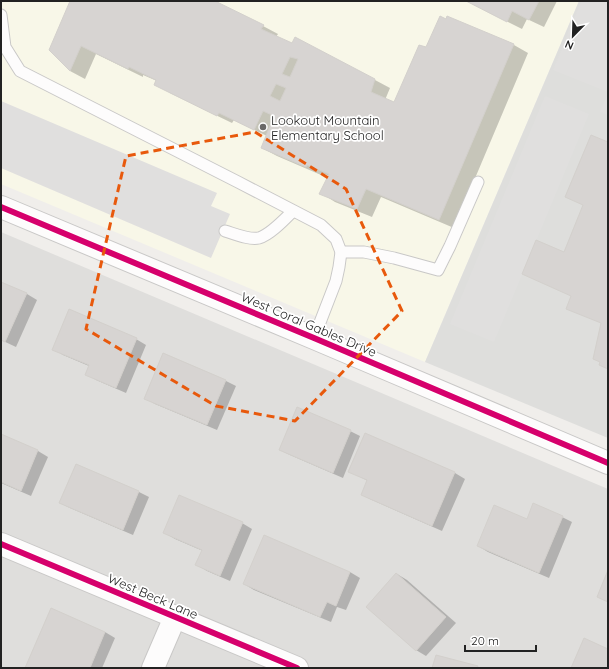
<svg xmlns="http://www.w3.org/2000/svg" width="609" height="669" font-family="Quicksand,sans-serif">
	<rect width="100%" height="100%" fill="#f0eeeb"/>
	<!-- residential -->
	<path fill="#dfdedc" d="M1 232 608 489V668H1Z"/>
	<!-- education -->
	<path fill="#f8f7e8" d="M1 1H579L425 362 1 184Z"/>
	<!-- religious -->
	<path fill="#dededc" d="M579 1H608V438L425 362Z"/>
	<!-- parking -->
	<g fill="#e0dfde">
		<path d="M581 1H608V92L553 70Z"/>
		<path d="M608 93V115L600 112Z"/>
		<path d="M545 96 589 114 494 342 450 324Z"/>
		<path d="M1 101 217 193 211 206 230 214 211 258 1 168Z"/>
	</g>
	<!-- shadow -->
	<g fill="#0003">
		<path d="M71 1H213L263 26 278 34 276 37 293 45 295 39 375 80 390 88 385 100 395 104 427 49 514 45 528 53 454 228 381 197 372 217 335 202 321 193 329 176 322 173 321 175 277 156 262 148 267 136 234 120 232 123 170 93 157 81 143 75V77L96 54 85 79 70 71 51 49Z"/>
		<path d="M466 1H557L544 27 527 19 522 29Z"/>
		<path d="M1 283 27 294 37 300 16 347 1 340Z"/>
		<path d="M136 339 146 345 126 393 96 380 86 374 89 366 63 355 53 349Z"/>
		<path d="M164 354 226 381 236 386 217 430 155 404 145 398Z"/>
		<path d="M350 431 360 436 343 478 290 455 280 450Z"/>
		<path d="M366 434 455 473 465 479 442 531 372 500 362 495 368 481 349 471Z"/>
		<path d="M1 436 38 451 48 457 31 496 1 483Z"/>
		<path d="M76 465 139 492 149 497 133 535 70 508 60 503Z"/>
		<path d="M562 517 572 522 549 578 488 552 478 546 527 520Z"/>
		<path d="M242 523 252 529 230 581 207 571 197 565 203 551 175 539 165 533Z"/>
		<path d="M350 572 360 578 346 610 337 607 331 622 254 590 244 584Z"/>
		<path d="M397 574 407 580 456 623 426 656 416 650Z"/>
		<path d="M105 632 115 638 102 668H26Z"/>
	</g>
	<!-- building -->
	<g fill="#d7d4d2" stroke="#d3d0cc" fill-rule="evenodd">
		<path d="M70 1H215L264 25 261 29 292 43 295 37 375 79 371 92 394 102 419 45 426 47 440 16 446 19 447 16 514 44 439 220 366 189 357 209 319 194 329 174 307 165 306 167 261 148 274 116 263 111 254 130 219 113 217 116 154 85 156 80 129 67 128 69 81 46 70 71 49 50ZM290 57 298 59 290 77 282 74ZM276 84 286 88 280 101 270 96Z"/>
		<path d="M466 1H539L529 20 512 11 507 22Z"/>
		<path d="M591 135 608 142V369L599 365 600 362 593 359 601 323 566 309 571 296 522 274 536 240 564 252 583 205 565 197Z"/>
		<path d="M1 282 27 293 5 342 1 340Z"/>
		<path d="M69 309 137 338 116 388 85 375 89 365 52 350Z"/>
		<path d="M163 353 226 380 207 425 144 399Z"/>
		<path d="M297 407 351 430 333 473 279 450Z"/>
		<path d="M365 433 455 472 432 526 361 495 367 480 348 472Z"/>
		<path d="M1 434 38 450 21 491 1 482Z"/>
		<path d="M76 464 139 491 123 530 59 503Z"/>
		<path d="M179 495 243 522 220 576 195 565 202 550 163 533Z"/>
		<path d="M533 503 563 516 539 573 477 546 494 505 527 519Z"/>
		<path d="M264 535 350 572 336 606 327 602 320 617 243 584Z"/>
		<path d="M608 570V602L597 597Z"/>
		<path d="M396 573 446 617 416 651 366 607Z"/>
		<path d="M51 608 105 632 90 668H25Z"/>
		<path d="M584 638 608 649V668H571Z"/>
		<path d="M436 655 478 666 477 668H432Z"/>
	</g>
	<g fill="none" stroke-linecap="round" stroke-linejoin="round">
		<!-- service casing -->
		<g stroke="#c9c8c7" stroke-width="13">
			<g id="service">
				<path d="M1 15 5 47 20 71 238 182 321 225 336 239 341 252 339 267 336 281 314 338"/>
				<path d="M225 231C235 234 249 240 259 238 270 235 285 219 293 211"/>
				<path d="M341 252H364L394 258 438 270 450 246 478 182"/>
			</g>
		</g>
		<!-- minor casing -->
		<g stroke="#c9c8c7" stroke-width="24">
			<g id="minor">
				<path d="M1 544 297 668"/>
				<path d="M153 668 175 617"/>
			</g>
		</g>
		<!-- tertiary casing -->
		<g stroke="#c9c8c7" stroke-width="24">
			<path id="tertiary" d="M1 207 314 338 608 463"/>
		</g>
		<!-- service -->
		<use href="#service" stroke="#fdfcfc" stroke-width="11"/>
		<!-- minor -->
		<use href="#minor" stroke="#fdfcfc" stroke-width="22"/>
		<!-- tertiary -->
		<use href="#tertiary" stroke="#fdfcfc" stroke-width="22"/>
		<!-- cycleway casing -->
		<g stroke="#fff" stroke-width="8">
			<g id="cycleway">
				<path d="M1 207 314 338 608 463"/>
				<path d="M1 544 297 668"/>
			</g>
		</g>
		<!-- cycleway -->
		<use href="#cycleway" stroke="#d6006c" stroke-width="6"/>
	</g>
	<!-- marked area -->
	<path fill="none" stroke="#e8590c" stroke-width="3" stroke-dasharray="8 5" stroke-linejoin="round" d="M255 132 346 189 402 311 295 421 216 406 86 329 126 156Z"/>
	<!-- markers -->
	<circle fill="#6a6968" stroke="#fff" stroke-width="1.5" cx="263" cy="127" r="4"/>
	<g text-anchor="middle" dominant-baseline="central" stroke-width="3.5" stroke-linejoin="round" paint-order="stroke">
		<!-- poi labels -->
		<g font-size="13" fill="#222" stroke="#fff" text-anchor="start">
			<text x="271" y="120">Lookout Mountain<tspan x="271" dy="15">Elementary School</tspan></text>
		</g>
		<!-- street labels -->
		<g font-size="13" fill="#222" stroke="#fff">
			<text transform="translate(309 324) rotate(23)">West Coral Gables Drive</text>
			<text transform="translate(153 596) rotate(23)">West Beck Lane</text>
		</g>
	</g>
	<!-- border -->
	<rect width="609" height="669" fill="none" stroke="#222222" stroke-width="4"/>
	<!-- north arrow -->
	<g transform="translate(573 36) rotate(203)" stroke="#ffffff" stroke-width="3" paint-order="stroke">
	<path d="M0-3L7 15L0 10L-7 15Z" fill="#222222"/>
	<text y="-6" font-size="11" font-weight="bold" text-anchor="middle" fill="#222222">N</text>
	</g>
	<!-- scale -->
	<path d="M465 645v6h71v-6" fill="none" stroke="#222222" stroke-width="2"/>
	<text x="471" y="645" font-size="12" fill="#222222" stroke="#ffffff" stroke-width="3" paint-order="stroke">20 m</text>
</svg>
